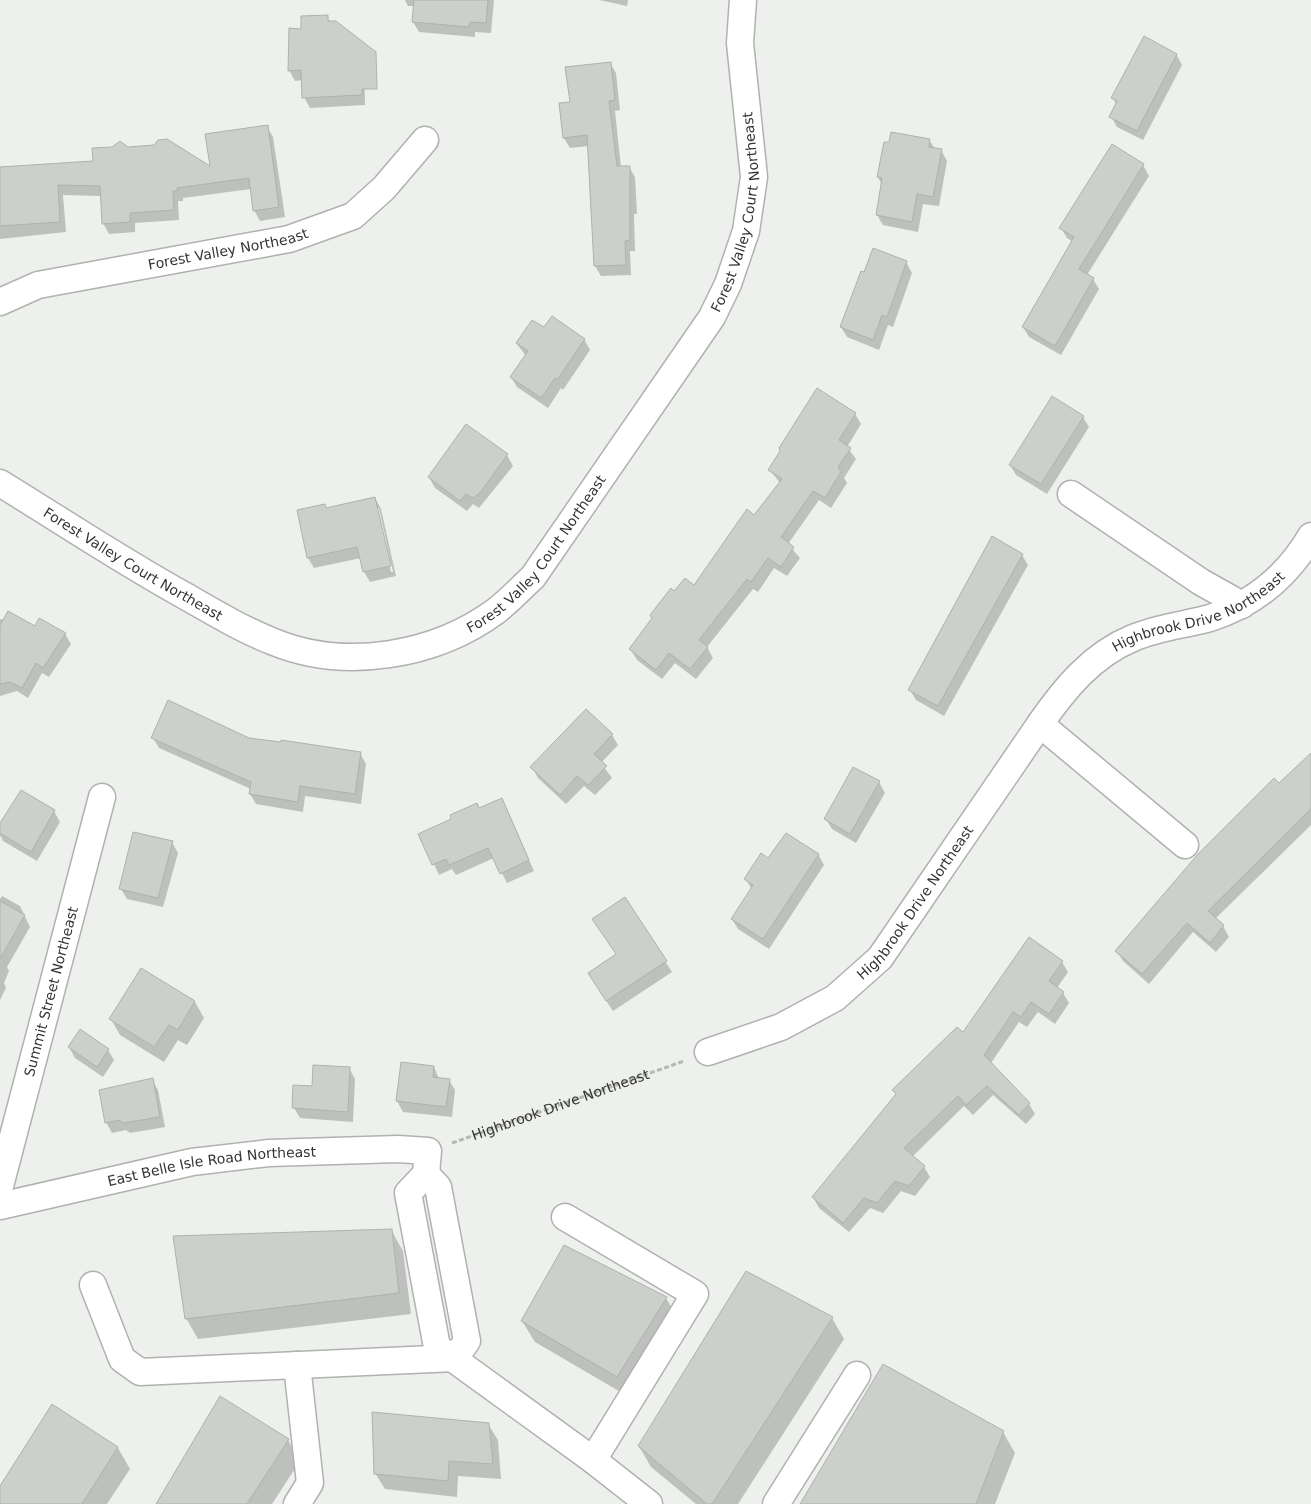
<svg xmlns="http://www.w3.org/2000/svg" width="1311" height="1504" font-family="'DejaVu Sans',sans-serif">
	<rect width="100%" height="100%" fill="#edf0ec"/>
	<!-- shadow -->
	<g fill="#0003" fill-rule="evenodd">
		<path d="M405 0H494L491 33 475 32V37L419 32 413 22 414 6H408Z"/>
		<path d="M599 0H628L627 6Z"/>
		<path d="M327 17 331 23 364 51 365 105 310 108 304 97 303 80 295 81 289 70 302 30Z"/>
		<path d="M1176 54 1182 65 1143 140 1117 127 1111 116 1117 105 1113 98Z"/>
		<path d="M610 63 616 73 620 110 615 111 621 167H629L635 177 637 214H634L635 251H630L631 275 601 276 595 266 589 146 570 148 564 138 561 104H571Z"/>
		<path d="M267 127 273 137 285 217 260 221 254 210 251 189 183 198V201H178L179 220 135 223V232L109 234 103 223 102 196 63 195 66 232 0 239V168L94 162 128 148 211 168Z"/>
		<path d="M929 140 935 149 941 150 947 161 939 206 923 204 918 232 883 225 877 215 882 185 878 177Z"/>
		<path d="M1143 165 1149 176 1087 275 1093 279 1099 289 1061 355 1029 337 1023 327 1073 242 1067 238 1061 228Z"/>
		<path d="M906 262 912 273 893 327 888 325 879 350 847 337 841 327 864 274Z"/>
		<path d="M544 329 584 339 590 350 563 390 561 388 548 408 517 387 511 377 526 356 517 344Z"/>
		<path d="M855 414 861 424 847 447 856 459 844 478 847 483 831 508 819 500 788 544 800 558 787 576 774 568 758 592 753 589 707 647 713 658 696 679 675 663 662 679 637 660 631 650 675 593 694 587 755 517 780 483 770 470Z"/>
		<path d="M1083 417 1089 427 1047 494 1016 475 1010 465Z"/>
		<path d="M507 455 513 466 479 508 473 504 467 511 435 488 429 477Z"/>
		<path d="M375 498 381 509 396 576 370 582 364 572 361 558 314 568 308 558 325 505 327 509ZM376 508H379L393 572H391Z"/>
		<path d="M1022 555 1028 565 944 716 916 700 910 690Z"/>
		<path d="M0 619 65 634 71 644 49 677 42 673 28 698 17 691 0 696Z"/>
		<path d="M612 735 618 745 601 763 612 778 595 795 584 786 566 804 538 778 532 767Z"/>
		<path d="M153 738 248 740 360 753 366 764 361 804 305 796 303 812 256 804 250 794 251 789 159 748Z"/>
		<path d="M1311 755V825L1215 919 1223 926 1229 937 1216 952 1193 932 1149 984 1123 961 1117 951 1279 785Z"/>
		<path d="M879 782 885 793 856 843 832 829 826 819Z"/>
		<path d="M479 810H507L534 871 507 883 494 858 456 875 452 869 439 875 420 834Z"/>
		<path d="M54 811 60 822 37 861 3 841 0 835V826Z"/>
		<path d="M172 842 178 853 163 907 127 899 121 889Z"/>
		<path d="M818 854 824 865 769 949 738 929 732 919 752 890 746 879 769 860Z"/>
		<path d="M2 896 20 906 30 927 7 967 9 971 4 983 6 988 0 1000V899Z"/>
		<path d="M625 899 672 972 613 1011 595 984 617 955Z"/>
		<path d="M1062 962 1068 972 1057 988 1063 993 1069 1003 1055 1024 1038 1012 1027 1027 1019 1022 991 1063 1029 1104 1035 1114 1026 1124 993 1095 973 1115 964 1106 912 1157 924 1167 930 1177 915 1196 901 1191 883 1213 870 1208 849 1232 819 1208 813 1197 897 1095 963 1034Z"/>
		<path d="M142 970 195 1002 204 1018 187 1045 178 1040 164 1062 120 1035 111 1019Z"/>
		<path d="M69 1047 108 1050 114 1060 103 1077 75 1058Z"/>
		<path d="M434 1067 439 1079 449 1080 455 1090 452 1117 403 1112 397 1101Z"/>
		<path d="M349 1068 355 1079 353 1122 300 1118 294 1108 313 1087Z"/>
		<path d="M152 1080 158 1090 165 1127 130 1133 126 1130 112 1133 106 1122Z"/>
		<path d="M391 1230 403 1251 411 1314 198 1339 186 1318Z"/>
		<path d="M666 1298 678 1319 629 1397 535 1342 522 1321Z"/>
		<path d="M832 1318 844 1339 738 1504H696L651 1467 639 1446Z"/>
		<path d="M52 1406 118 1448 130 1469 107 1504H0V1489Z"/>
		<path d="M488 1424 498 1440 501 1479 458 1476 457 1497 385 1489 375 1473Z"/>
		<path d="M1003 1432 1015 1453 995 1504H801Z"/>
		<path d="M288 1440 300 1461 272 1504H158Z"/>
	</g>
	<!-- building -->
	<g fill="#cccfcb" stroke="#aeb1ad">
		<path d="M414 0H488L486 23 470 22 469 27 412 22Z"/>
		<path d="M328 15V21H336L376 52 377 89H362V95L302 98 301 70 288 71 289 28 301 29V16Z"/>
		<path d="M1144 36 1177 54 1137 131 1109 117 1117 101 1111 98Z"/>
		<path d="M611 62 615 100 609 101 617 166H630V240L625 241 626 265 594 266 587 135 563 138 559 103 570 102 565 67Z"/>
		<path d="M268 125 279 207 253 211 249 178 177 188 178 191H173L174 210 130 213V222L102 224 100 186 58 185 60 222 0 226V167L93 161 92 148 112 147 120 141 128 147 154 145 158 140 167 139 210 166 205 134Z"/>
		<path d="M891 132 930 139 929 147 942 149 933 197 917 194 912 222 876 215 882 178 877 177 884 142H889Z"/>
		<path d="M1112 144 1144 164 1079 269 1094 278 1055 346 1022 327 1074 237 1059 228Z"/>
		<path d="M873 248 907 261 887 317 882 315 873 340 840 327 861 271 864 272Z"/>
		<path d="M552 316 585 339 557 380 555 378 541 398 510 377 528 351 516 343 532 320 544 327Z"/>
		<path d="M817 388 856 413 839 440 851 448 838 467 841 472 825 498 813 491 781 537 794 547 781 567 768 558 751 582 747 579 699 640 708 647 690 669 669 653 656 670 629 649 652 618 650 615 671 588 674 591 685 578 694 585 747 509 754 515 782 479 768 470 780 451 779 448Z"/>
		<path d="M1052 396 1084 416 1041 484 1009 465Z"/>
		<path d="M466 424 508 454 480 493 473 498 466 494 460 501 428 477Z"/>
		<path d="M375 497 391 566 363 572 357 547 307 558 297 510 325 504 326 508Z"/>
		<path d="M992 536 1023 554 938 706 908 690Z"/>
		<path d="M8 611 35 626 39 618 66 633 43 668 36 663 22 688 10 682 0 684V625Z"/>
		<path d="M168 700 249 738 281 742V740L361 752 355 794 300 786 298 802 249 794 251 782 151 738Z"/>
		<path d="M586 709 613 734 594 754 607 766 588 785 577 776 560 795 530 767Z"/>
		<path d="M1311 753V809L1208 911 1224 925 1210 943 1187 923 1142 974 1115 951 1198 854 1274 778 1279 783Z"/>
		<path d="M853 767 880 781 850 834 824 819Z"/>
		<path d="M21 790 55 810 31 852 0 833V823Z"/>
		<path d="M502 798 529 860 500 874 488 848 449 865 446 859 432 865 418 834 451 819 450 815 477 803 479 808Z"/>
		<path d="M133 832 173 841 158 898 119 889Z"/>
		<path d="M786 833 819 854 763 939 731 919 753 885 744 879 761 853 768 858Z"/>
		<path d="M625 897 667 961 606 1001 588 973 616 954 592 919Z"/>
		<path d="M0 901 25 915 0 959Z"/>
		<path d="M1029 937 1063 961 1049 981 1064 992 1049 1014 1031 1002 1021 1017 1013 1012 984 1055 1030 1103 1019 1115 987 1086 966 1105 958 1096 904 1148 925 1166 909 1186 895 1181 877 1203 864 1198 843 1223 812 1197 896 1094 892 1090 957 1027 963 1032Z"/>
		<path d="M141 968 195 1001 178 1030 169 1025 154 1047 109 1019Z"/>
		<path d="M80 1029 109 1049 97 1067 68 1047Z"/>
		<path d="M401 1062 434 1066 433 1077 450 1079 446 1107 396 1101Z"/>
		<path d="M313 1065 350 1067 348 1112 292 1108 293 1085 312 1086Z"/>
		<path d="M153 1078 160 1117 123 1123 119 1120 105 1123 99 1090Z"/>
		<path d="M392 1229 399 1293 185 1319 173 1236Z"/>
		<path d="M564 1245 667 1297 617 1377 521 1321Z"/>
		<path d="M746 1271 833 1317 712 1504H707L638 1446Z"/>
		<path d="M883 1364 1004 1431 976 1504H800Z"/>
		<path d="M220 1396 289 1439 247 1504H156Z"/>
		<path d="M52 1404 118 1447 82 1504H0V1486Z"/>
		<path d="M372 1412 489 1423 493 1464 449 1461 448 1481 374 1474Z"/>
	</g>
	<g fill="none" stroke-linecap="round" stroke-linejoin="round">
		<!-- minor casing -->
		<g stroke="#afb2ae" stroke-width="29">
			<g id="minor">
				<path id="s2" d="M0 302 38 285 289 239 353 216 384 188 425 140"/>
				<path id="s3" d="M0 483C62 521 123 562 187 597 215 613 243 630 274 642 345 671 435 656 496 611 509 601 521 588 533 577L712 317 728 284 746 231 754 177 740 43 743 0"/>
				<path d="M1071 494 1201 582 1242 605"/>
				<path d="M1040 724 1185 845"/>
				<path id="s4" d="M708 1052 781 1027 835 998 880 958 1040 724C1065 688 1092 655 1133 638 1159 627 1185 625 1210 618 1254 604 1288 575 1311 536"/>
				<path d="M426 1174 438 1187 467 1341 455 1358"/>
				<path id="s5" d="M0 1186 102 797"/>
				<path id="s6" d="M0 1206 192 1162 269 1153 398 1149 428 1151 426 1174 408 1193 437 1347 593 1460 695 1294 565 1217"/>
				<path d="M93 1285 122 1359 140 1372 455 1358"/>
				<path d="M297 1365 310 1483 297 1504"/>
				<path d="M593 1460 649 1504"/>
				<path d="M776 1504 857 1375"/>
			</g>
		</g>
		<!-- path -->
		<path stroke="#b5b8b4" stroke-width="3" stroke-dasharray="5 2.5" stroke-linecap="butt" id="s1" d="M452 1143 684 1061"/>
		<!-- minor -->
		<use href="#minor" stroke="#fff" stroke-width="26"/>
	</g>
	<g text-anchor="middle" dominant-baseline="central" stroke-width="4" stroke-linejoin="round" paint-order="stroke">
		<!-- street labels -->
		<g font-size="14" fill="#343533" stroke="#fff">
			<text stroke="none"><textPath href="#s3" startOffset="1026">Forest Valley Court Northeast</textPath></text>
			<text stroke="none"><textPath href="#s2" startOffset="235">Forest Valley Northeast</textPath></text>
			<text stroke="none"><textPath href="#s3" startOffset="620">Forest Valley Court Northeast</textPath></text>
			<text stroke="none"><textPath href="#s3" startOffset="156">Forest Valley Court Northeast</textPath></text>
			<text stroke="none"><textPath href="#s4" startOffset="682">Highbrook Drive Northeast</textPath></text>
			<text stroke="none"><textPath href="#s4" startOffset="264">Highbrook Drive Northeast</textPath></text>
			<text stroke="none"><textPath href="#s5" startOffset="201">Summit Street Northeast</textPath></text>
			<text stroke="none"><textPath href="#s1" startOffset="115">Highbrook Drive Northeast</textPath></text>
			<text stroke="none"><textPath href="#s6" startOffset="216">East Belle Isle Road Northeast</textPath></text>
		</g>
	</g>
</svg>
